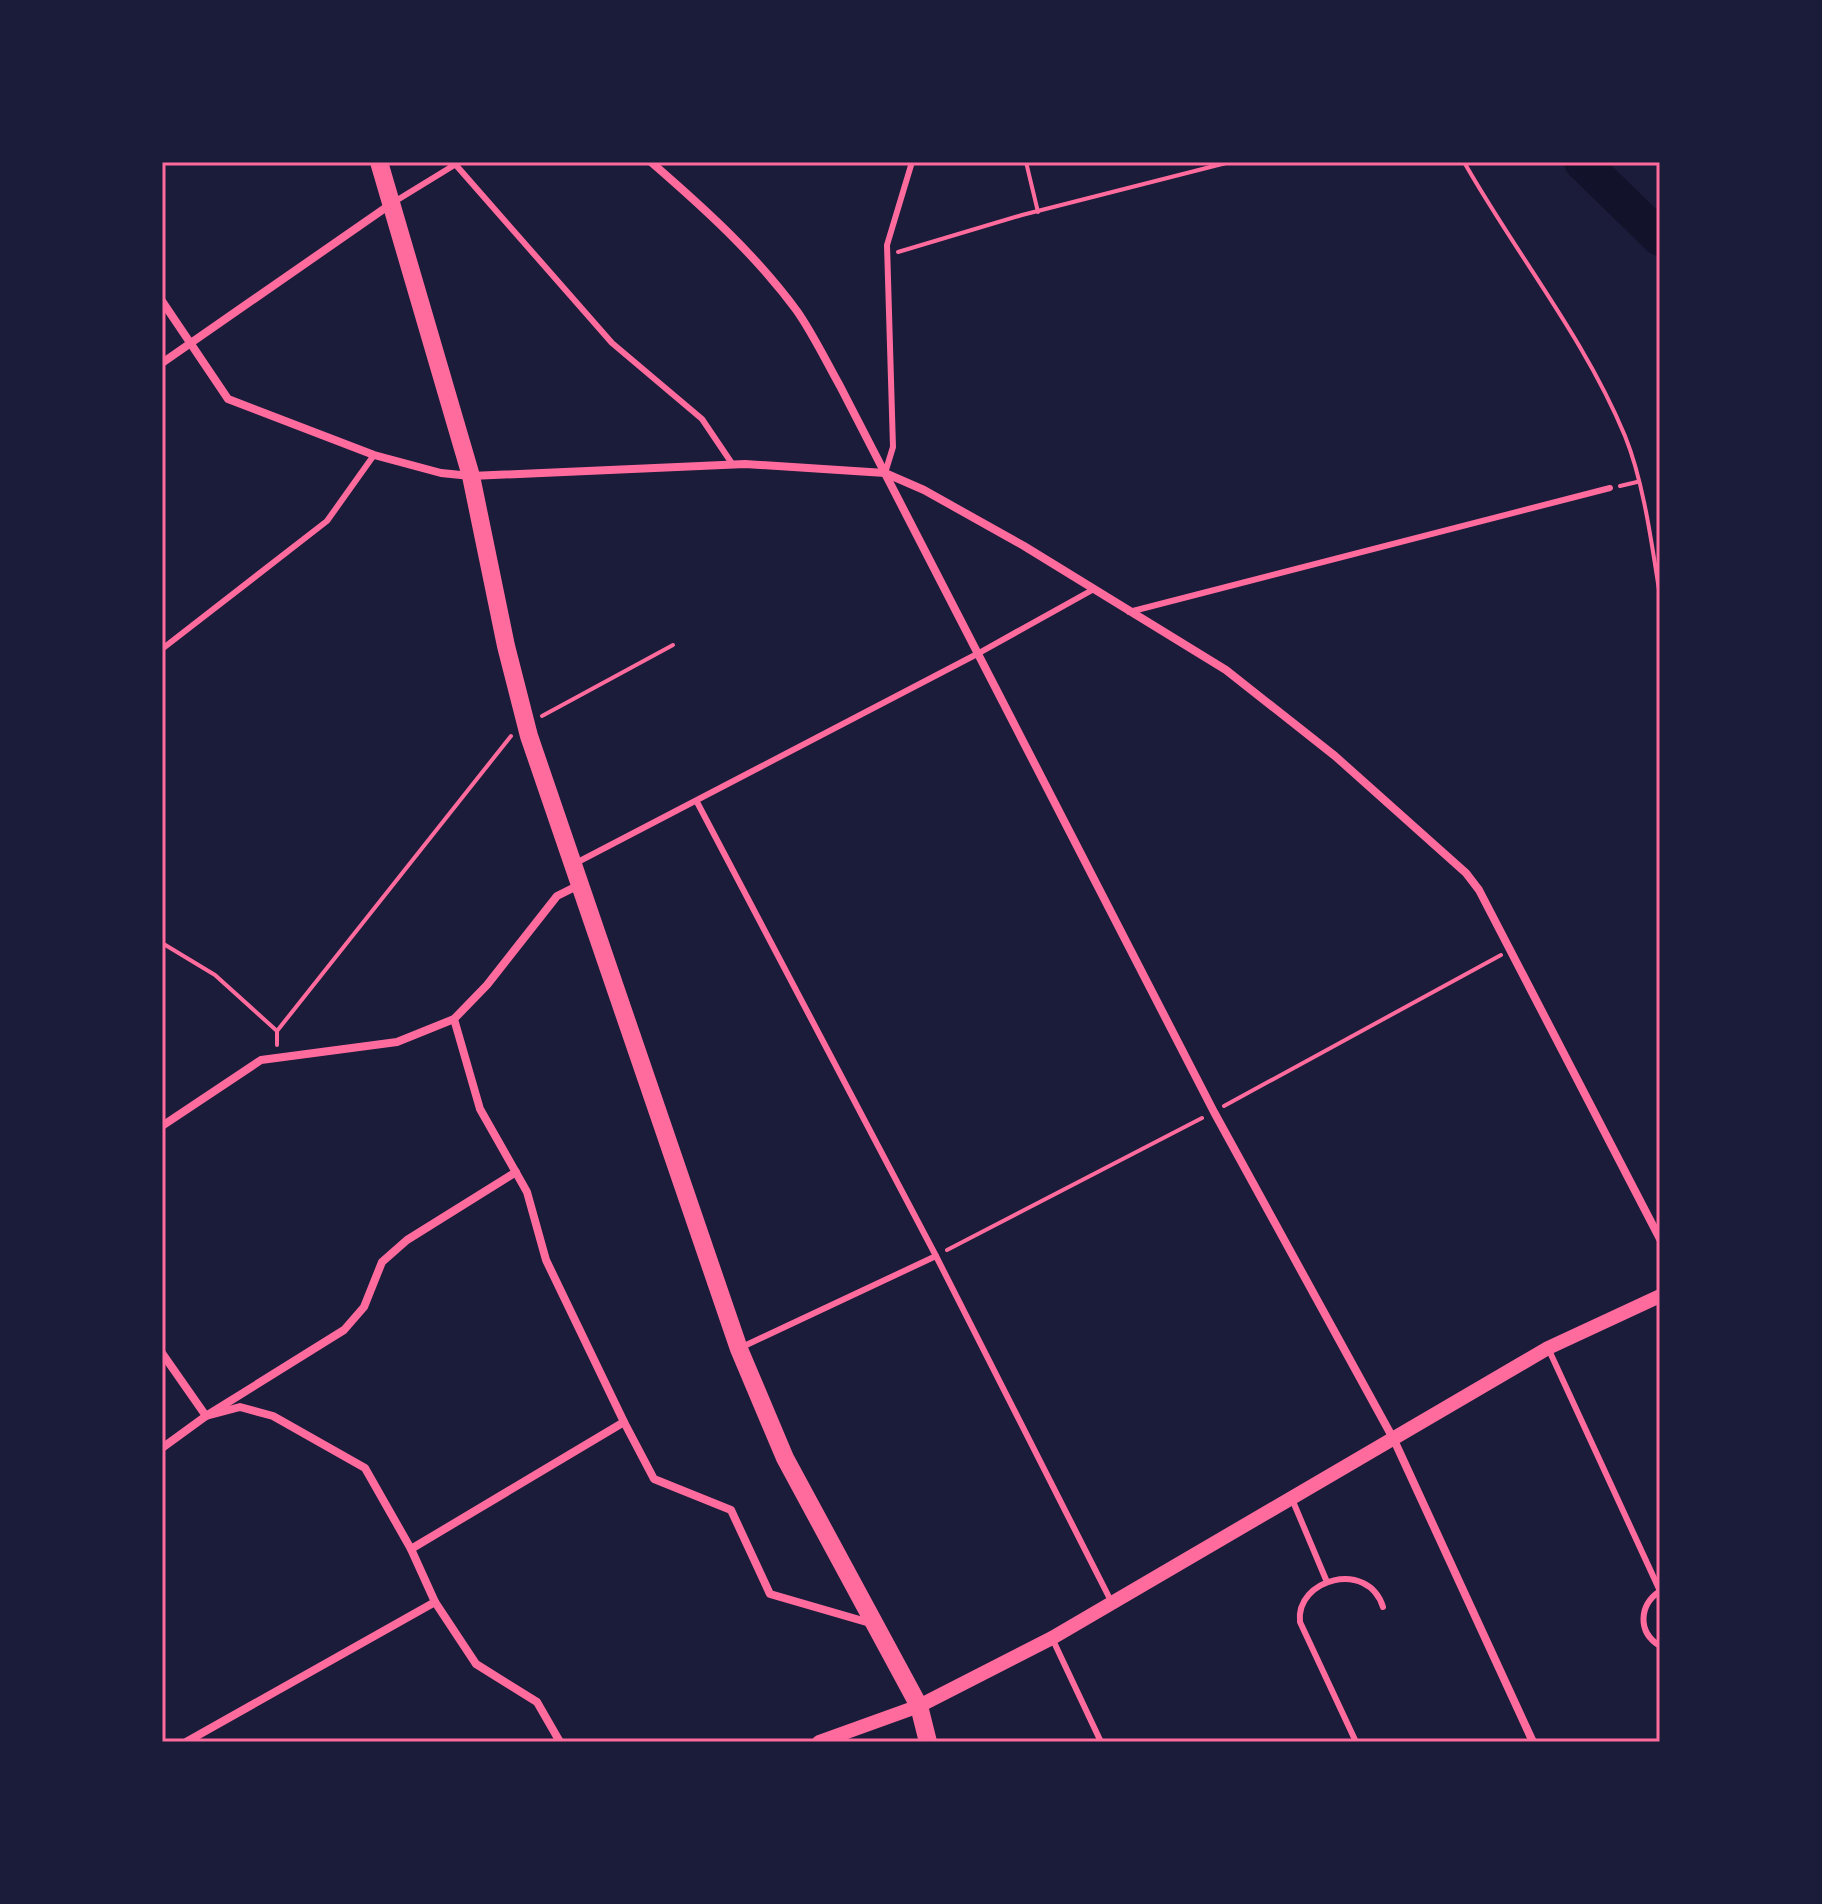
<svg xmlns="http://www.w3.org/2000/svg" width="1822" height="1904" font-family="'Sofia Sans Condensed',sans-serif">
	<rect width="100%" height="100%" fill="#1b1b3a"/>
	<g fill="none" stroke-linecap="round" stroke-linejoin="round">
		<!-- river -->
		<path stroke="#12122b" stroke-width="36" d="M1582 162 1660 238"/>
		<!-- path -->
		<g stroke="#ff6b9d" stroke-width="4">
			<path d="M1026 162 1038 212"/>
			<path d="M1464 162C1516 254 1584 337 1625 436 1644 483 1652 546 1660 596"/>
			<path d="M1658 162 1660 165"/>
			<path d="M898 252 1022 215 1230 162"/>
			<path d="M1620 486 1637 482"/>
			<path d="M542 716 673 645"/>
			<path d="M162 943 215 975 277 1031"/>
			<path d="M277 1045V1031L511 736"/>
			<path d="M1224 1106 1501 955"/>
			<path d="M947 1250 1202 1118"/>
		</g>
		<!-- service -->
		<g stroke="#ff6b9d" stroke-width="6">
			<path d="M455 164 612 343 702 419 733 465"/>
			<path d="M394 202 456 164"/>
			<path d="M885 473 893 447 887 245 912 162"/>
			<path d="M1129 612 1610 488"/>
			<path d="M162 649 327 521 374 455"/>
			<path d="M697 802 936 1256 1111 1601"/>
			<path d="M574 864 979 653 1094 589"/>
			<path d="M742 1347 936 1256"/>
			<path d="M1548 1348 1660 1591"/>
			<path d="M1292 1499 1327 1582"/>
			<path d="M1660 1591C1639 1605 1637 1632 1660 1646"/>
			<path d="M1052 1638 1101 1742"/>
			<path d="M1356 1742 1300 1622C1295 1579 1368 1559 1383 1607"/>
		</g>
		<!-- minor -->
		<g stroke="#ff6b9d" stroke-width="8">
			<path d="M651 162C704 208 755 254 797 311 813 334 826 361 840 386L1214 1112 1394 1440 1533 1742"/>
			<path d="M162 301 228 399 374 455 441 473 471 476 745 464 885 473 924 490 1024 546 1226 670 1335 756 1466 873 1479 890 1660 1239"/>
			<path d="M162 363 391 204"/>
			<path d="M162 1126 261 1060 397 1042 454 1019 487 985 557 896 579 885"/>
			<path d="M162 1353 206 1416 344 1330 364 1307 382 1262 407 1240 516 1172"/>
			<path d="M624 1422 654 1479 731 1510 770 1594 870 1623"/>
			<path d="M162 1448 206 1416 240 1407 273 1416 365 1468 411 1549 435 1602 476 1664 537 1702 560 1742"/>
			<path d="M411 1549 624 1422 546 1260 527 1192 480 1109 454 1019"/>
			<path d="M186 1742 435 1602"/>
		</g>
		<!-- tertiary -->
		<path stroke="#ff6b9d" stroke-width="14" d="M819 1742 919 1706 1052 1638 1548 1348 1660 1296"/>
		<!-- primary -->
		<path stroke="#ff6b9d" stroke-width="18" d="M379 162 471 476 506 646 529 736 739 1349 785 1458 919 1706 928 1742"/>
	</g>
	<!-- border -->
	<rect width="1822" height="1904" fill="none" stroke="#1b1b3a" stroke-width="328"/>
	<rect x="164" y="164" width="1494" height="1576" fill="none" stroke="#ff6b9d" stroke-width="3"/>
</svg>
